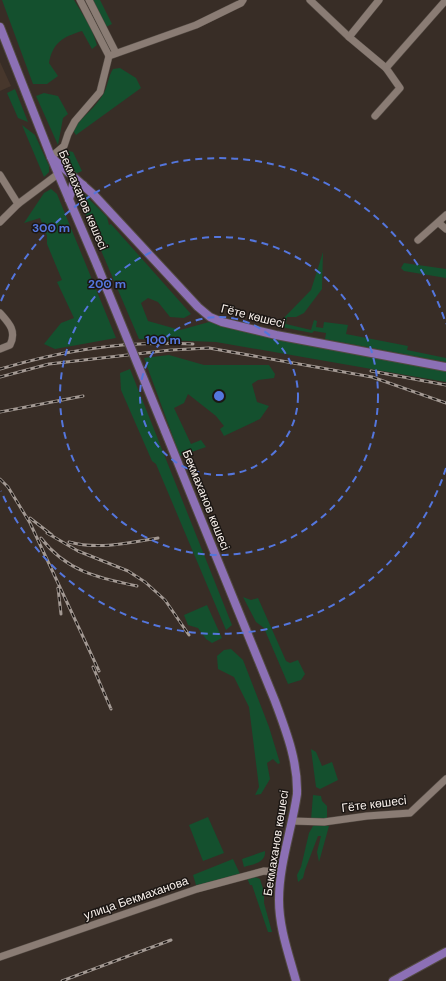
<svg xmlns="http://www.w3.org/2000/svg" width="446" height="981" font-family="'DM Sans',sans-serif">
	<rect width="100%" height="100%" fill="#382d26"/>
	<!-- commercial -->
	<path fill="#47372c" d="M0 62 11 86 0 91Z"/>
	<!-- green -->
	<g fill="#14502e">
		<path d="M2 0H74L91 28 97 45 92 49 82 31C63 37 53 42 49 63L58 76 47 84H33Z"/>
		<path d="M92 0H100L112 24 106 27Z"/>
		<path d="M120 68 136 78 141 88 76 135 72 129C83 117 96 107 104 93 108 85 108 77 113 69Z"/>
		<path d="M15 89 28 122 18 118 7 93Z"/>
		<path d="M44 93 58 96 68 114 63 118 58 145 36 96Z"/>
		<path d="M22 125 35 135 49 166V172L44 177Z"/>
		<path d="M65 150 73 152 82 171 75 174 63 161Z"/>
		<path d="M51 189 57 194 116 338 55 349 44 344 61 323 74 318 57 282 62 280 47 244V236L40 218 24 223 44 193Z"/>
		<path d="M79 189 107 217 109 225 111 224 191 314 184 318 170 317 158 302 148 298 141 303 148 321 180 330 209 322 446 369V382L216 342 139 339 76 192Z"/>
		<path d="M323 252 322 289 304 313 296 317H287L286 324 311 330 314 320 317 321 316 327 323 328 324 322 348 325 346 334 408 346 407 350 446 358V362L325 339 326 333 314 331 312 333 276 326 311 290Z"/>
		<path d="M404 263 446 269V278L404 271 401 268Z"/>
		<path d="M169 355 204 365H269L275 374 274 378 258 380 252 384 257 402 269 406 260 419 224 436 220 429 224 426 216 416 188 394 184 403 174 408 191 444 201 440 206 447 180 456 144 358Z"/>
		<path d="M130 369 232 625 226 630 156 464 152 461 121 390 120 373Z"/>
		<path d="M243 597 251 600 258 598 286 661 290 663 298 660 305 674 301 680 288 684 264 628 256 622Z"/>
		<path d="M207 605 222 638 212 643 206 639 198 628 188 625 184 615Z"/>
		<path d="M231 649 243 660 269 727 280 763 278 764 273 759 267 763 270 779 261 794 255 795 259 787 249 707 234 677 218 669 217 656 224 650Z"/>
		<path d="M311 749 316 752 322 766 332 762 338 780 320 789 316 787Z"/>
		<path d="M313 795 321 796 322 801 327 806V820H311Z"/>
		<path d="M208 817 224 853 203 861 189 825Z"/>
		<path d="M317 825 329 826 319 862 317 852 321 836H318L305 870 303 878 298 882 297 875 301 867 309 833 313 826Z"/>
		<path d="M265 851C266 863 254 864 244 867L242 859Z"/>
		<path d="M233 859 240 874 215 882 196 885 193 875Z"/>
		<path d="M255 877 260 879 264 892V903L272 932H268L252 885H250L247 878Z"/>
	</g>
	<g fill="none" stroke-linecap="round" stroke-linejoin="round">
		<!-- minor casing -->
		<g stroke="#534a43" stroke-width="8">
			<g id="minor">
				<path d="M80 0 109 56"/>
				<path d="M89 0 116 53"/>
				<path d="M310 0 349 37 386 68"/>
				<path d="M349 37 379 0"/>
				<path d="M375 116 400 88 386 68 446 0"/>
				<path d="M51 157 64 146 68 134 75 121 100 92 109 56 196 25 241 3 243 0"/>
				<path d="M0 175 18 204"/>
				<path d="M0 222 18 204 58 174"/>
				<path d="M439 223 446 229"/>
				<path d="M418 240 446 215"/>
				<path d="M0 313C9 323 17 331 10 345L0 349"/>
				<path d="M292 821 324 822 367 816 410 813 446 779"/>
				<path d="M0 957 197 889 264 871 281 872"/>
			</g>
		</g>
		<!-- major casing -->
		<g stroke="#534a43" stroke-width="10">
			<g id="major">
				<path d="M0 27 51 157 97 265"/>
				<path d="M51 157 94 195 198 307 210 317 222 322 276 335 446 367"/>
				<path d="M69 199 73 185 77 183 83 185"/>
				<path d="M165 431 275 701C286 731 298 761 297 794 292 829 279 864 279 900 279 928 289 955 296 981"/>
				<path d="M393 981 446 952"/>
			</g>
		</g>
		<!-- minor -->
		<use href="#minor" stroke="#8a7c74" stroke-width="7"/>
		<!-- major -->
		<use href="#major" stroke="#8c70b5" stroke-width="8"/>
		<!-- rail casing -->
		<g stroke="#a39993" stroke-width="3">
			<g id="rail">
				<path d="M0 369C63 350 127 340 193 344"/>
				<path d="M371 371 446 385"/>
				<path d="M0 377 49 364 171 350 209 348 372 377 446 403"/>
				<path d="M0 412 83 396"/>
				<path d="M0 479 8 487 30 523 99 671"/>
				<path d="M30 518 52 535"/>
				<path d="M47 533 78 551 128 571 145 582 165 600 189 635"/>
				<path d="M41 538C66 571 98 578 137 586"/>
				<path d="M69 542C98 550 129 543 158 538"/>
				<path d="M58 588 61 614"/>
				<path d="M93 667 111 709"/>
				<path d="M62 981 171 940"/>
			</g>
		</g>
		<!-- rail -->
		<use href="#rail" stroke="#1b1613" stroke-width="1.5" stroke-dasharray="4.5" stroke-linecap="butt"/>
		<!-- major-bridge casing -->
		<g stroke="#534a43" stroke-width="10" stroke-linecap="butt">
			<path id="major-bridge" d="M97 265 165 431"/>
		</g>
		<!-- major-bridge -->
		<use href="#major-bridge" stroke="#8c70b5" stroke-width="8"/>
	</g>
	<!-- distance rings -->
	<g fill="none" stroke="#5476dd" stroke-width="2" stroke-dasharray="7 5">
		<circle cx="219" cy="396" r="79"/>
		<circle cx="219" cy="396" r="159"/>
		<path d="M446 468A238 238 0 0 1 1 491M1 301A238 238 0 0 1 446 324"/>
	</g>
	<g text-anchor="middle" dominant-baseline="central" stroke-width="3" stroke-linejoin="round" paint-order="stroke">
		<!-- street labels -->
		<g font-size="12" fill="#f8f0eb" stroke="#1b1613">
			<text transform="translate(83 200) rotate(67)">Бекмаханов көшесі</text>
			<text transform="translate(253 316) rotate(14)">Гёте көшесі</text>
			<text transform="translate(206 500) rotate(68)">Бекмаханов көшесі</text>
			<text transform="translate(374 804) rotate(-7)">Гёте көшесі</text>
			<text transform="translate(276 843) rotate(-81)">Бекмаханов көшесі</text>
			<text transform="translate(136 898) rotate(-19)">улица Бекмаханова</text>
		</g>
	</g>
	<circle cx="219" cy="396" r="6" fill="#5476dd" stroke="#1b1613" stroke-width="2"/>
	<g font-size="12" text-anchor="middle" font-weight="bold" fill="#5476dd" stroke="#1b1613" stroke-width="3" stroke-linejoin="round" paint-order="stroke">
		<text x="51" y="232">300 m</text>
		<text x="107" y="288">200 m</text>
		<text x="163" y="344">100 m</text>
	</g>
</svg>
